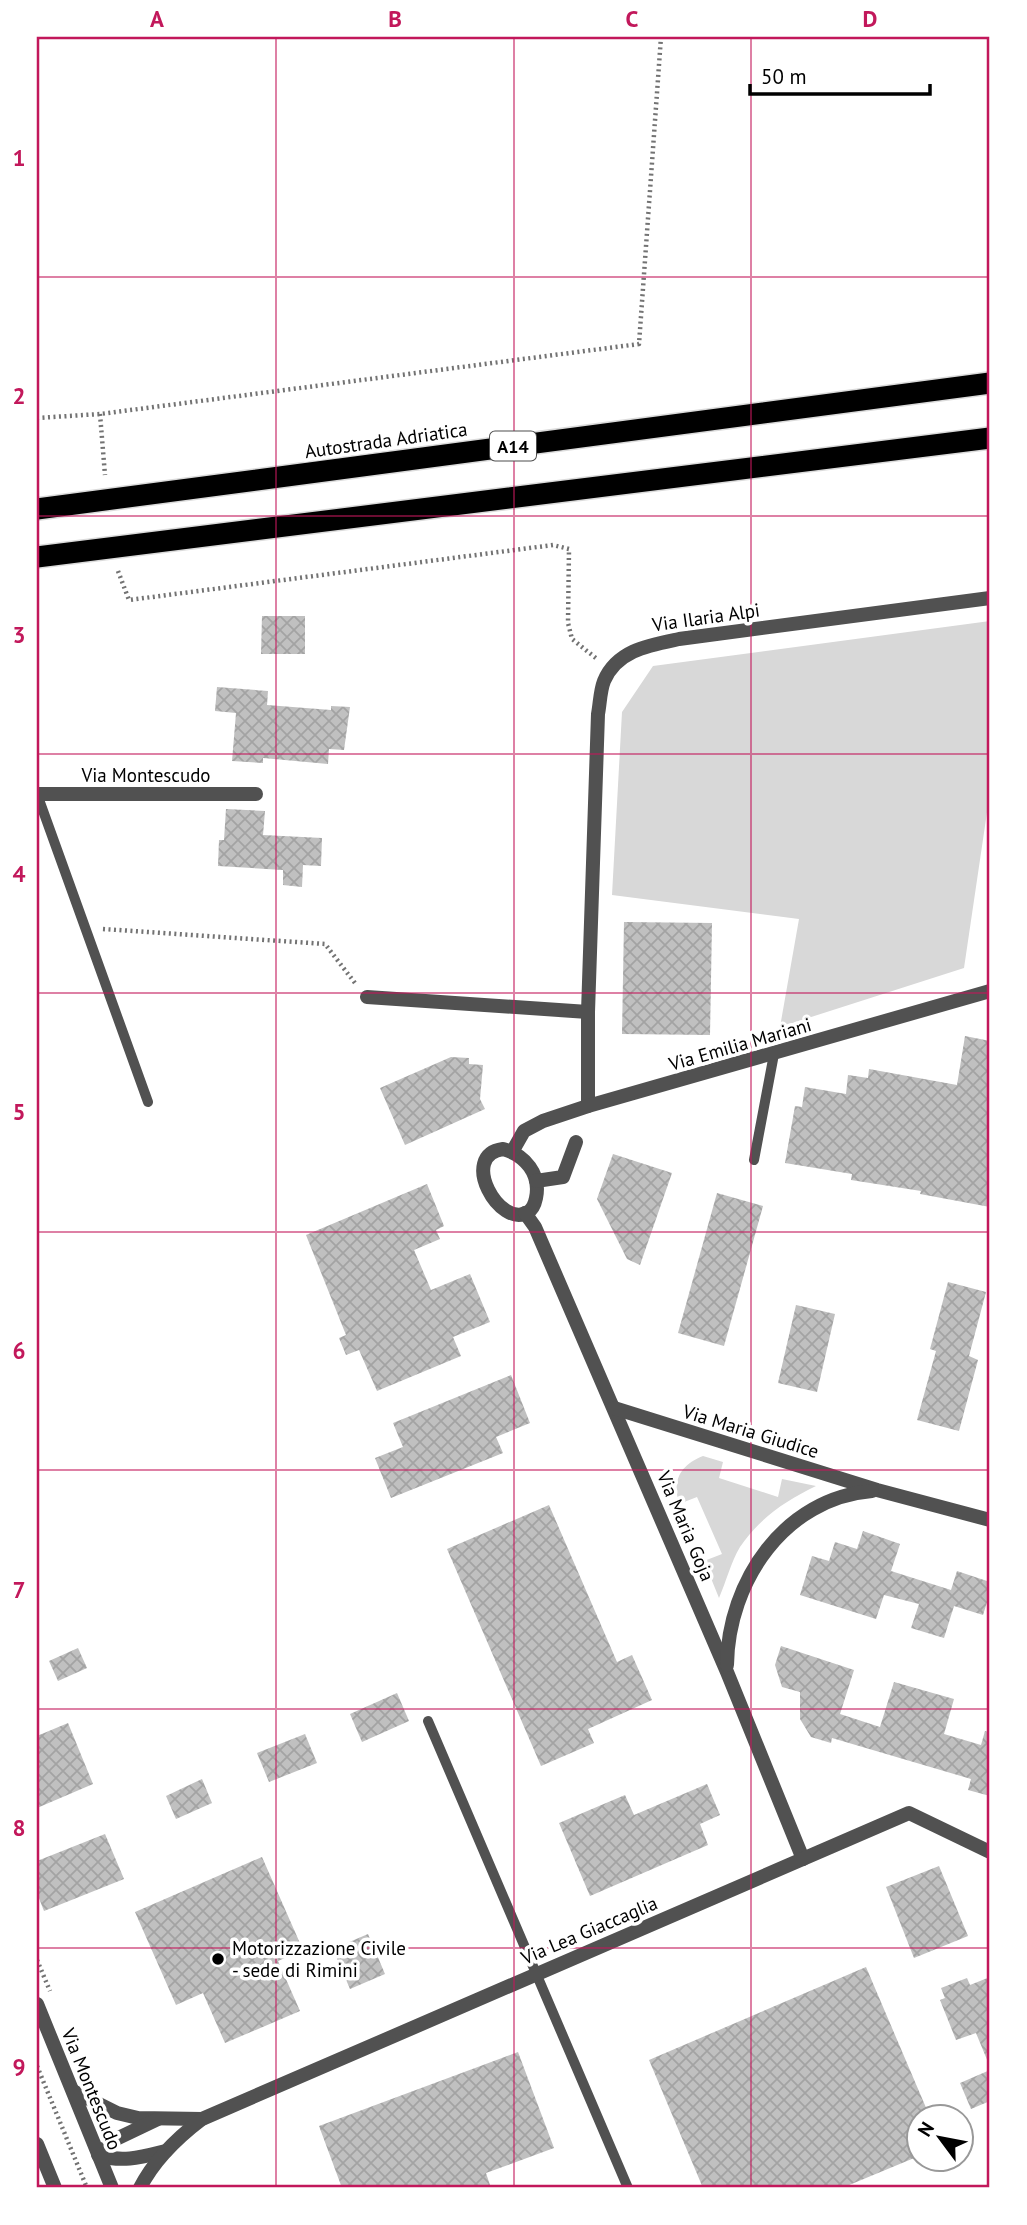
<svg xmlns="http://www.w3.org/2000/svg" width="1027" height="2225" font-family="'PT Sans',sans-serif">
	<defs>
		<pattern id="building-cross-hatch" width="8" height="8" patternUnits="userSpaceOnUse" patternTransform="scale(1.75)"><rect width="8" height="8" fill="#c0c0c0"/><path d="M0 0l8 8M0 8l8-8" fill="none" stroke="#a3a3a3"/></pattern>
	</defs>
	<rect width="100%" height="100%" fill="#fff"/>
	<!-- grass -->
	<g fill="#d8d8d8">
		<path d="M990 621V792L964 968 780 1027 799 919 612 895 622 712 653 666Z"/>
		<path d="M703 1456 723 1462 719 1478 778 1497 782 1479 816 1486C785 1501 760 1518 740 1547 731 1562 726 1582 719 1598L704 1561 722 1554 697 1497 679 1504C672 1479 681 1465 703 1456Z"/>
	</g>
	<!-- building -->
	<g fill="url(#building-cross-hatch)">
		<path d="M262 616H305V654H261Z"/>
		<path d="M217 687 268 691 267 705 331 710V706L350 707 344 750 329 749 328 764 263 758V763L232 761 236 713 215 711Z"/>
		<path d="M226 809 265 811 263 835 322 838 321 866 303 865 302 887 283 885V870L218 866 219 840H224Z"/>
		<path d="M624 922 712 923 710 1035 622 1034Z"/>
		<path d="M965 1036 990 1041V1207L920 1194 921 1191 851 1180 852 1174 785 1163 795 1106 802 1107 805 1087 846 1094 848 1075 868 1078 869 1069 957 1085Z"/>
		<path d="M451 1057 469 1058V1064L483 1065 480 1099 485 1109 405 1145 380 1088Z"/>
		<path d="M613 1154 672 1173 640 1265 627 1259 597 1199Z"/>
		<path d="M427 1184 444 1226 436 1230 440 1239 414 1250 431 1290 470 1274 490 1322 453 1337 461 1356 377 1391 359 1350 346 1355 339 1338 346 1335 306 1235Z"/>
		<path d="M717 1193 763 1206 724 1346 678 1333Z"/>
		<path d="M948 1282 986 1292 969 1356 978 1360 959 1431 917 1420 936 1351 930 1349Z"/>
		<path d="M796 1305 835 1314 817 1392 778 1383Z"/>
		<path d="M511 1375 530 1423 496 1437 503 1453 391 1498 375 1458 403 1447 393 1423Z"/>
		<path d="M549 1505 617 1662 632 1655 652 1700 588 1729 594 1743 541 1766 447 1549Z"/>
		<path d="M863 1531 900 1544 891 1571 951 1590 957 1571 990 1582V1593L983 1615 954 1606 944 1638 911 1628 919 1604 884 1595 876 1619 800 1595 812 1556 829 1561 835 1542 857 1549Z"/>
		<path d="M781 1646 854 1670 840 1714 880 1727 894 1682 954 1699 944 1734 981 1745 985 1731 990 1732V1796L968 1790 971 1779 832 1738 831 1743 811 1737 800 1719V1692L782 1687 775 1665Z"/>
		<path d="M78 1648 87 1668 58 1681 49 1661Z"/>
		<path d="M397 1693 409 1721 362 1742 350 1714Z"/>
		<path d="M68 1723 93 1784 37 1808V1736Z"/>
		<path d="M305 1734 317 1763 269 1782 257 1753Z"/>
		<path d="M202 1779 212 1803 176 1819 166 1796Z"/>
		<path d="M707 1784 720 1815 700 1824 708 1845 590 1896 559 1823 625 1795 634 1815Z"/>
		<path d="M105 1834 124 1879 44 1911 37 1893V1861Z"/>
		<path d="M262 1857 303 1950 278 1961 300 2011 225 2043 203 1993 176 2005 135 1912Z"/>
		<path d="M939 1866 968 1936 914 1958 886 1887Z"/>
		<path d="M368 1934 385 1974 350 1989 333 1949Z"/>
		<path d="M866 1967 930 2117H919V2156L842 2188H703L649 2060Z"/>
		<path d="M990 1977V2067L976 2033 956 2040 940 2000 945 1998 941 1988 967 1978 970 1985Z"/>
		<path d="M518 2052 554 2148 486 2173 491 2188H342L319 2126Z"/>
		<path d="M990 2070V2101L971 2109 960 2083Z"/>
	</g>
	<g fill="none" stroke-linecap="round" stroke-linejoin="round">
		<!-- motorway casing -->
		<g stroke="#dbdbdb" stroke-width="24">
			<g id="motorway">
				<path d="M37 509 990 383"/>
				<path d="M37 557 990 438"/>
			</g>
		</g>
		<!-- path -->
		<g stroke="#737373" stroke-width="4.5" stroke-dasharray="2 3.5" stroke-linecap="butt">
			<path d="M100 414 105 475"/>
			<path d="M37 418 100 414 639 344 661 37"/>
			<path d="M118 571 129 600 553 545 569 549 568 623 572 639 597 659"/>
			<path d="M103 929 325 944 355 983"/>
			<path d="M37 1960 50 1991"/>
			<path d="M37 2066 87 2188"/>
		</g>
		<!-- service -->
		<g stroke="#515151" stroke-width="10">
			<path d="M37 794 148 1102"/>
			<path d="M754 1160 774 1054"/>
			<path d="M428 1721 628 2188"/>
		</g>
		<!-- minor -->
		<g stroke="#515151" stroke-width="14">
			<path d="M37 794H256"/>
			<path d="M367 997 588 1012"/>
			<path d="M588 1106V1012L598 714C600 704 600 691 604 681 617 650 650 645 679 639L990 598"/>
			<path d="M503 1149C525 1155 541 1174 536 1198 535 1203 533 1209 528 1212 500 1230 458 1155 503 1149Z"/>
			<path d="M512 1152 524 1131 543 1121 588 1106 990 991"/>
			<path d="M536 1181 563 1177 576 1142"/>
			<path d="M525 1213 535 1227 727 1672 803 1859"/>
			<path d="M614 1408 877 1490 990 1520"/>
			<path d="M727 1665C728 1581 785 1498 872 1491"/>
			<path d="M73 2091 117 2113 138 2118 202 2119"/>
			<path d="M158 2119 114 2140 98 2155C123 2163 142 2157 166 2151"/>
			<path d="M37 2144 55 2188"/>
			<path d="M140 2188C154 2160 177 2138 202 2119L909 1813 990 1852"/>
		</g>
		<!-- tertiary -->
		<path stroke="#515151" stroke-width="14" d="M37 2004 112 2188"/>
		<!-- motorway -->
		<use href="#motorway" stroke="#000" stroke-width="21"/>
	</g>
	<!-- grid -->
	<path fill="none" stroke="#c2185b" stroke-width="2" stroke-opacity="0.55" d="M276 37V2188M514 37V2188M751 37V2188M37 277H990M37 516H990M37 754H990M37 993H990M37 1232H990M37 1470H990M37 1709H990M37 1948H990"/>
	<!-- markers -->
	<circle fill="#000" stroke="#fff" stroke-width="2.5" cx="218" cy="1959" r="7"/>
	<g text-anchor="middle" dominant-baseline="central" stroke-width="7" stroke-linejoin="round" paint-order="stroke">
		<!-- shield labels -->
		<rect fill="#fff" stroke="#4c4c4c" stroke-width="2" x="490" y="431.5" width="46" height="29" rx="5"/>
		<g font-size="18" font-weight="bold" fill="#000">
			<text x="513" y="446">A14</text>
		</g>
		<!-- street labels -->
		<g font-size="19" fill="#000" stroke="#fff">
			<text transform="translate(386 440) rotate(-8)">Autostrada Adriatica</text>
			<text transform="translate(706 617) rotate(-8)">Via Ilaria Alpi</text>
			<text x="146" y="775">Via Montescudo</text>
			<text transform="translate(740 1044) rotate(-16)">Via Emilia Mariani</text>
			<text transform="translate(751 1431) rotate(17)">Via Maria Giudice</text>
			<text transform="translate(686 1526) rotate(67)">Via Maria Goja</text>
			<text transform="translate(589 1930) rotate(-23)">Via Lea Giaccaglia</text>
			<text transform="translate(92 2089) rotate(68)">Via Montescudo</text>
		</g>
		<!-- poi labels -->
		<g font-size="19" fill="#000" stroke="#fff" text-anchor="start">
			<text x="232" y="1948">Motorizzazione Civile<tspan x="232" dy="22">- sede di Rimini</tspan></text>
		</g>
	</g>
	<!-- border -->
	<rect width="1027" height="2225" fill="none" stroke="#ffffff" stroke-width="77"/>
	<!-- north arrow -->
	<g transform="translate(940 2138) rotate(302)"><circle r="33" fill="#ffffff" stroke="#999999" stroke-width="2"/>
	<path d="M0-5L12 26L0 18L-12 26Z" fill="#000000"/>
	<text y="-10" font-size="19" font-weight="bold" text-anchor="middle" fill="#000000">N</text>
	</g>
	<!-- scale -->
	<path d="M750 84v10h180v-10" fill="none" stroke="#000000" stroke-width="3.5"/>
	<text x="761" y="84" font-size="21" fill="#000000" stroke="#ffffff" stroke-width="5" paint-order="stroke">50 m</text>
	<rect x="38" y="38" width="950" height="2148" fill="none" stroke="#c2185b" stroke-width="2.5"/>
	<g font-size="23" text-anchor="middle" font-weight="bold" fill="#c2185b">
		<text x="157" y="27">A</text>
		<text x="395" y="27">B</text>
		<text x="632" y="27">C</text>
		<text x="870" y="27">D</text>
		<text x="19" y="166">1</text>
		<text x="19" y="404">2</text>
		<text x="19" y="643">3</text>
		<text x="19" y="882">4</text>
		<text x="19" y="1120">5</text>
		<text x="19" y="1359">6</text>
		<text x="19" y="1598">7</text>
		<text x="19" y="1836">8</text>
		<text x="19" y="2075">9</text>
	</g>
</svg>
